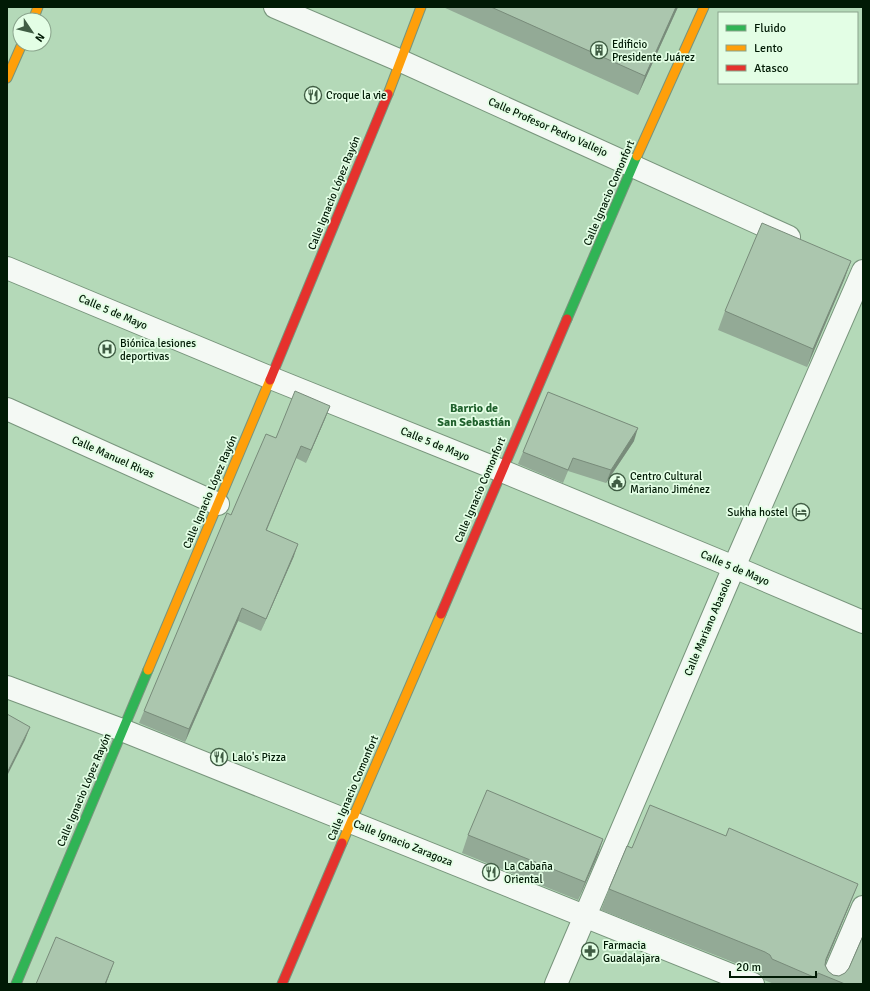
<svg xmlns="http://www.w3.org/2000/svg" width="870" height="991" font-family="Signika,sans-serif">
	<rect width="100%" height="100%" fill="#b4d9b8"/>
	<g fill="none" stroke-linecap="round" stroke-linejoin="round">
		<!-- street casing -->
		<g stroke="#78957c" stroke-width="24">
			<g id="street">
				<path d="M275 7 401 61 789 237"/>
				<path d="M7 268 271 378 502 471 734 567 863 622"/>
				<path d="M7 409 218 504"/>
				<path d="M7 687 122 730 753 984"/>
				<path d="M556 984 734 567 863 271"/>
				<path d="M830 984 863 907"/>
			</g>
		</g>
		<!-- fast casing -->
		<g stroke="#78957c" stroke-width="11">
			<g id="fast">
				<path d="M567 319 637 156"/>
				<path d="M16 984 148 670"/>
			</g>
		</g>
		<!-- slow casing -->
		<g stroke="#78957c" stroke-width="11">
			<g id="slow">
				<path d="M33 20 38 7"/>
				<path d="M7 78 22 44"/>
				<path d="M388 94 421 7"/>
				<path d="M637 156 704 7"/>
				<path d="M148 670 270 380"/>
				<path d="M342 843 441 614"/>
			</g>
		</g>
		<!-- jam casing -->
		<g stroke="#78957c" stroke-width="11">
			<g id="jam">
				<path d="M270 380 388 94"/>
				<path d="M441 614 567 319"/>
				<path d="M282 984 342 843"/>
			</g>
		</g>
		<!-- street -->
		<use href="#street" stroke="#f4f9f4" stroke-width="22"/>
		<!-- fast -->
		<use href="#fast" stroke="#30b455" stroke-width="9"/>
		<!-- slow -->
		<use href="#slow" stroke="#ff9f0a" stroke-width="9"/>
		<!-- jam -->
		<use href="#jam" stroke="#e5322d" stroke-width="9"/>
	</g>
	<!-- wall -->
	<g fill="#93aa96">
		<path d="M443 7H678L638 95Z"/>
		<path d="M851 261 844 280 807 367 718 330 725 311Z"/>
		<path d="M330 406 325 419 306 463 296 458 267 530 294 556 261 631 238 621 185 742 139 723 144 711 231 515Z"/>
		<path d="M634 441 606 483 568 471 563 483 518 464 523 452Z"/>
		<path d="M468 835 603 839 597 857 578 900 462 853Z"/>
		<path d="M632 848 850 904 825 963V965L828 971 833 975 839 976 845 973 849 968 863 984H774L764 980 763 976 758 972 601 910 609 889Z"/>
	</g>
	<!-- shaded-wall -->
	<g fill="#788b7a">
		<path d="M676 7H678L638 95 645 76Z"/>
		<path d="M851 261 844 280 807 367 813 349Z"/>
		<path d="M330 406 325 419 306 463 311 450Z"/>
		<path d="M638 428 634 441 606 483 611 470Z"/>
		<path d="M301 446 296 458 261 543 266 530Z"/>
		<path d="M298 544 294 556 261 631 266 619Z"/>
		<path d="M242 608 238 621 185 742 189 729Z"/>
		<path d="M30 727 25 740 7 776V773Z"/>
		<path d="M603 839 597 857 578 900 585 882Z"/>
		<path d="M858 884 850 904 821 974 826 959Z"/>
		<path d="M114 962 106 984H105Z"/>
	</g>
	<!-- building -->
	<g fill="#abc6ae" stroke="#788b7a">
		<path d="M491 7H676L645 76Z"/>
		<path d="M762 223 851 261 813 349 725 311Z"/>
		<path d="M295 391 330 406 311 450 301 446 266 530 298 544 266 619 242 608 189 729 144 711 227 513 231 515 266 434 276 438Z"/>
		<path d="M548 392 638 428 611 470 573 458 568 470 523 452Z"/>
		<path d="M7 714 30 727 7 773Z"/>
		<path d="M487 790 603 839 585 882 468 835Z"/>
		<path d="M650 805 726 836 729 828 858 884 826 959 825 965 828 971 833 975 839 976 845 973 849 968 863 936V984H845L818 973 816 978 772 959 770 955 765 952 609 889 627 846 632 848Z"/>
		<path d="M56 937 114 962 105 984H36Z"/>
	</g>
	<!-- icons -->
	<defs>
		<g id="building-ring" transform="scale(0.9)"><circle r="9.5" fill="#e3fee5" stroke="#405d44" stroke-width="1.5"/><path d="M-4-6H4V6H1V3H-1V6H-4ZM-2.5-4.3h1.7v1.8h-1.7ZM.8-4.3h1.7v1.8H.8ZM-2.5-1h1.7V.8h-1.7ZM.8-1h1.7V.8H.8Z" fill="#405d44"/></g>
		<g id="restaurant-ring" transform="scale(0.9)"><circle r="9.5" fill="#e3fee5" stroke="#405d44" stroke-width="1.5"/><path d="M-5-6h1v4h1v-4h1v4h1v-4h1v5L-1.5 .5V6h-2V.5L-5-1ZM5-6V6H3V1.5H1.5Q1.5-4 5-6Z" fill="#405d44"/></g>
		<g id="hospital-ring" transform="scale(0.9)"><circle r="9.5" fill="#e3fee5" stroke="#405d44" stroke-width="1.5"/><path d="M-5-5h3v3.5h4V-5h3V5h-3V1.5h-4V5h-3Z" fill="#405d44"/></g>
		<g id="civic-ring" transform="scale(0.9)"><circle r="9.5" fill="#e3fee5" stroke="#405d44" stroke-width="1.5"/><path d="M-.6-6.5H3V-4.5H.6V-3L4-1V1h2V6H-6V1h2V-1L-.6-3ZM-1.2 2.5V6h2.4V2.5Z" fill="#405d44"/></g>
		<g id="hotel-ring" transform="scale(0.9)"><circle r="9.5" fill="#e3fee5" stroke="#405d44" stroke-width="1.5"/><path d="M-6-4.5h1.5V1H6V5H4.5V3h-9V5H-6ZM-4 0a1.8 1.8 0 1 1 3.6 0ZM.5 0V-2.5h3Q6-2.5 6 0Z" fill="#405d44"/></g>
		<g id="pharmacy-ring" transform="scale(0.9)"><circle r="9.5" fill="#e3fee5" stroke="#405d44" stroke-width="1.5"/><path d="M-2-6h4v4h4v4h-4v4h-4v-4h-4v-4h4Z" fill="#405d44"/></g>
	</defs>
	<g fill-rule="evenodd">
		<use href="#building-ring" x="599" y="50"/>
		<use href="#restaurant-ring" x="313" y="95"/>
		<use href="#hospital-ring" x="107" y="349"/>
		<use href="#civic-ring" x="617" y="482"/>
		<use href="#hotel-ring" x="801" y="512"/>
		<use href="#restaurant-ring" x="219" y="757"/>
		<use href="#restaurant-ring" x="491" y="872"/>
		<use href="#pharmacy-ring" x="590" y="951"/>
	</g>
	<g text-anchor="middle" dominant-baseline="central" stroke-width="3.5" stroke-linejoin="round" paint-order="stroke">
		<!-- poi labels -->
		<g font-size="11" fill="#011a05" stroke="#e3fee5" text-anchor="start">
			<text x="612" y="44">Edificio<tspan x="612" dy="13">Presidente Juárez</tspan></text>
			<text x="326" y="95">Croque la vie</text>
			<text x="120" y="343">Biónica lesiones<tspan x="120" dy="13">deportivas</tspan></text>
			<text x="630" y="476">Centro Cultural<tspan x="630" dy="13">Mariano Jiménez</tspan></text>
			<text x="788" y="512" text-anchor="end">Sukha hostel</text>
			<text x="232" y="757">Lalo's Pizza</text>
			<text x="504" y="866">La Cabaña<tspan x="504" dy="13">Oriental</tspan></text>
			<text x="603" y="945">Farmacia<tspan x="603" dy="13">Guadalajara</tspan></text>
		</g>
		<!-- street labels -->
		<g font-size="11" fill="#011a05" stroke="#e3fee5">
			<text transform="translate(548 127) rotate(24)">Calle Profesor Pedro Vallejo</text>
			<text transform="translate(334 193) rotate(-68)">Calle Ignacio López Rayón</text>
			<text transform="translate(609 193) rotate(-67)">Calle Ignacio Comonfort</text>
			<text transform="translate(113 312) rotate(23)">Calle 5 de Mayo</text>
			<text transform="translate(435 444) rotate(22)">Calle 5 de Mayo</text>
			<text transform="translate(113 457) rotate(24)">Calle Manuel Rivas</text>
			<text transform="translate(480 490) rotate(-67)">Calle Ignacio Comonfort</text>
			<text transform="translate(210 492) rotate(-67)">Calle Ignacio López Rayón</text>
			<text transform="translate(735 568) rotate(23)">Calle 5 de Mayo</text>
			<text transform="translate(708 627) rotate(-67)">Calle Mariano Abasolo</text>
			<text transform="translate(353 788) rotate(-67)">Calle Ignacio Comonfort</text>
			<text transform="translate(84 790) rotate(-67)">Calle Ignacio López Rayón</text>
			<text transform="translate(403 843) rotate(22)">Calle Ignacio Zaragoza</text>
		</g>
		<!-- neighbourhood labels -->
		<g font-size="12" font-weight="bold" fill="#1f602c" stroke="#e3fee5">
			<text x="474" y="408">Barrio de<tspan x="474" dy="14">San Sebastián</tspan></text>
		</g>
	</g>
	<!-- border -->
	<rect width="870" height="991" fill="none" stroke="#011a05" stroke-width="16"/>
	<!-- legend -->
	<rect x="718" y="12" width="140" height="72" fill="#e3fee5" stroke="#89a38b"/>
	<rect x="726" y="25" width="20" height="6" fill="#30b455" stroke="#89a38b"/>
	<text x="754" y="32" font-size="12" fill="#011a05">Fluido</text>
	<rect x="726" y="45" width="20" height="6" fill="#ff9f0a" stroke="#89a38b"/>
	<text x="754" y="52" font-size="12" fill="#011a05">Lento</text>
	<rect x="726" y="65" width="20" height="6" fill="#e5322d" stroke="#89a38b"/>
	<text x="754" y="72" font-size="12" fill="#011a05">Atasco</text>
	<!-- north arrow -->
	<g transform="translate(32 32) rotate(125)"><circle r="19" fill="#e3fee5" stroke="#89a38b"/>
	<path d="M0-3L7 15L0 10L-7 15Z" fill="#405d44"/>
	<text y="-6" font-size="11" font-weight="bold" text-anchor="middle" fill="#011a05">N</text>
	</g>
	<!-- scale -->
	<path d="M730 971v6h86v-6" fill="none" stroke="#011a05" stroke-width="2"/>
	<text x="736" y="971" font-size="12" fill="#011a05" stroke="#e3fee5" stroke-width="3" paint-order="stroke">20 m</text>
</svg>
